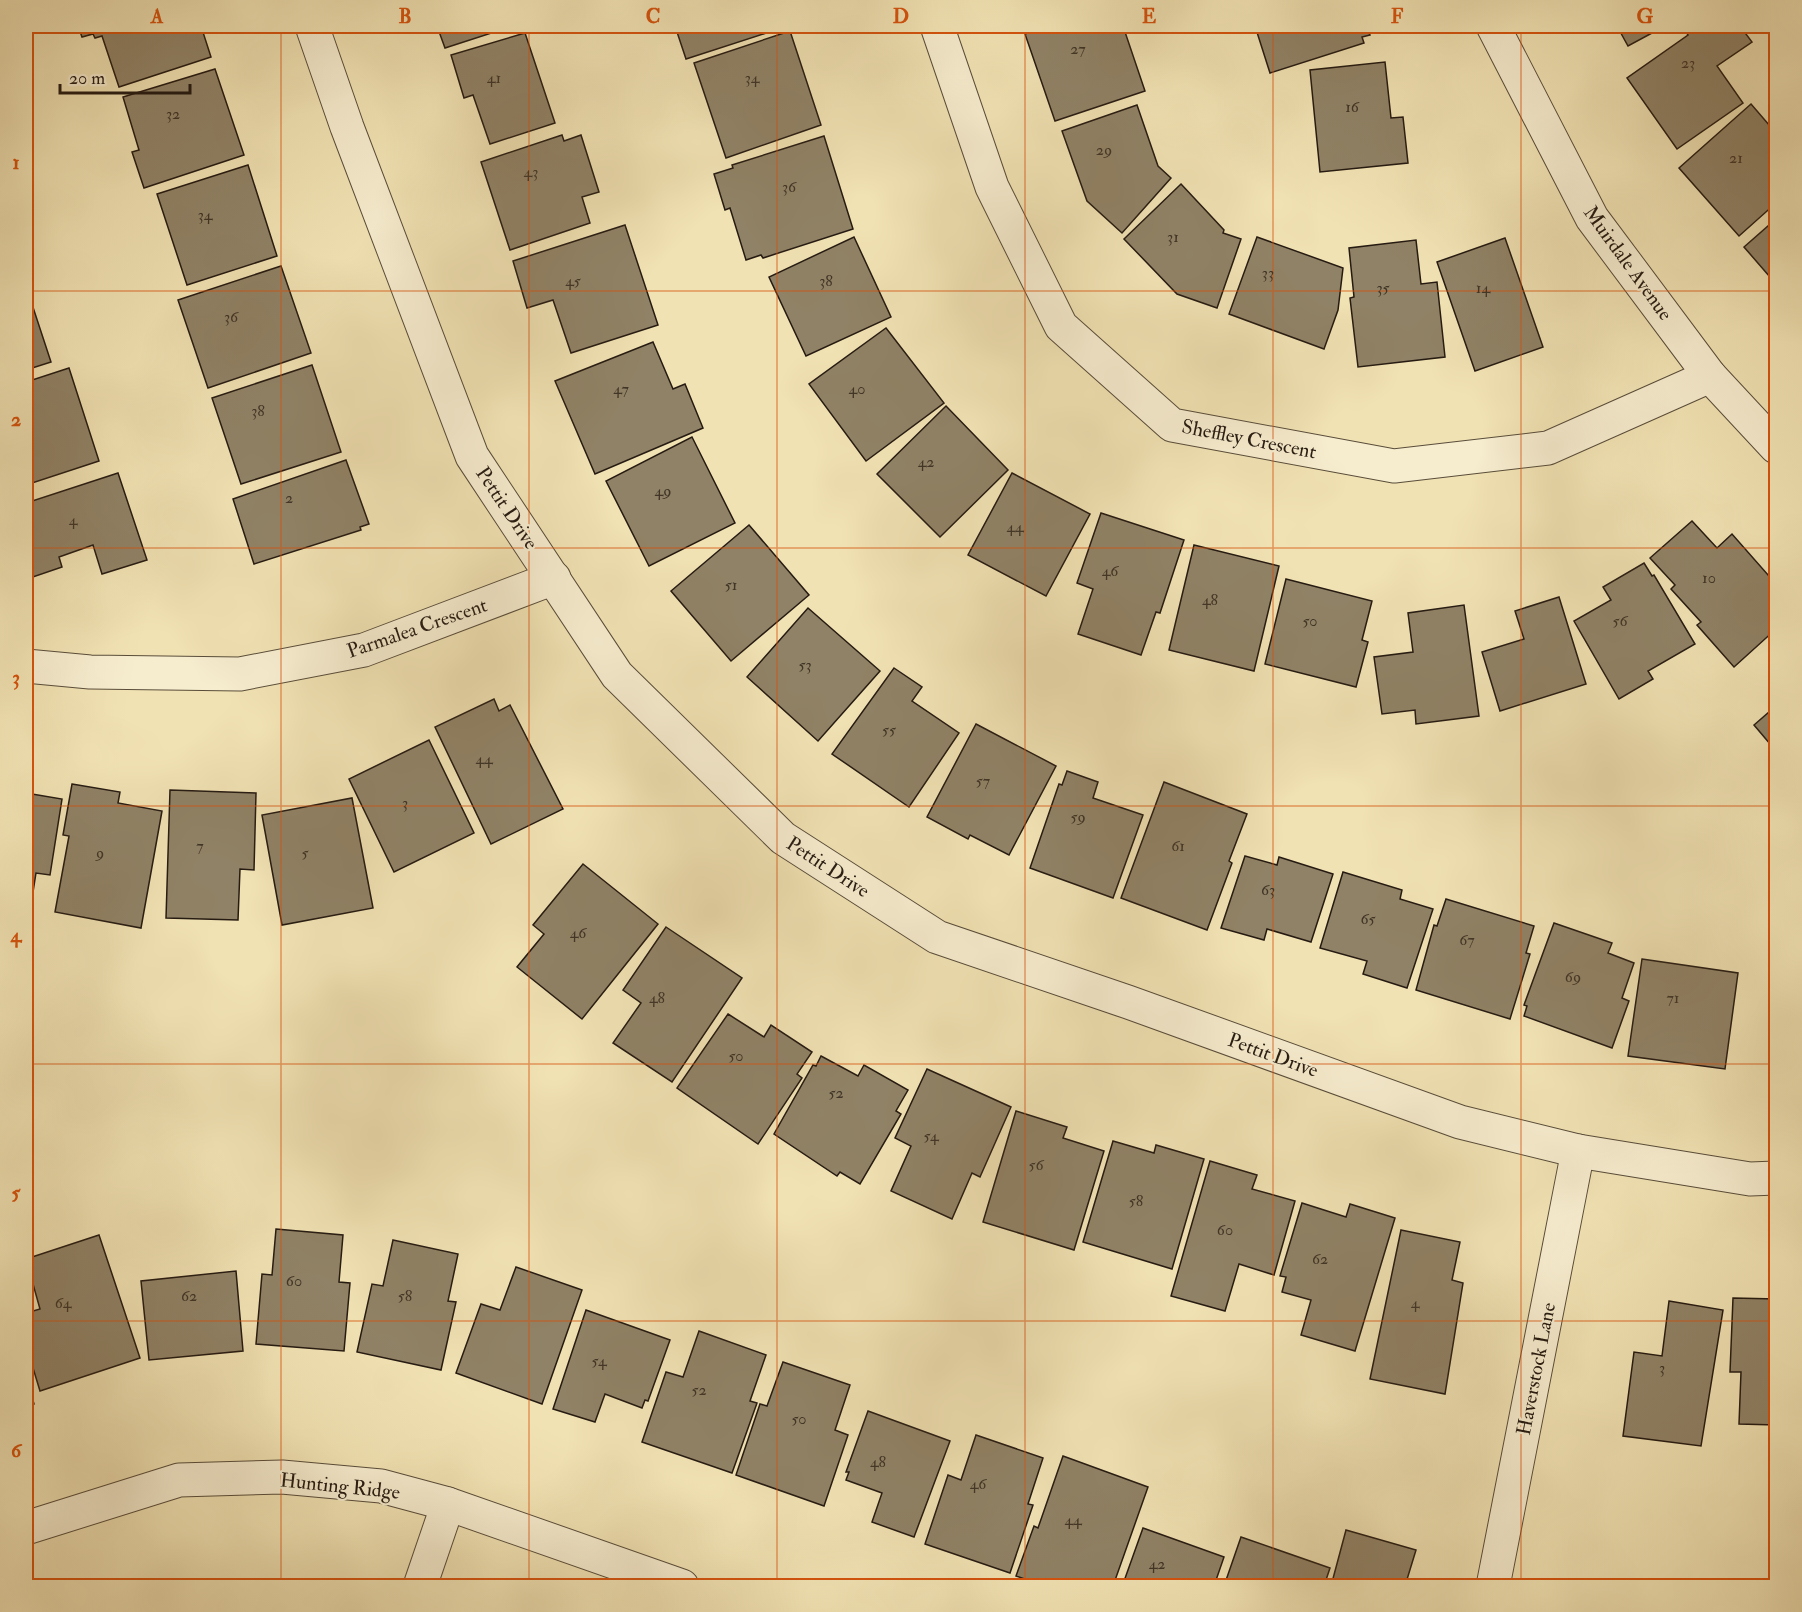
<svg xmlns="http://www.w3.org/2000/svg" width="1802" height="1612" font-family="'IM FELL Double Pica',serif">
	<rect width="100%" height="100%" fill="#f1e2b3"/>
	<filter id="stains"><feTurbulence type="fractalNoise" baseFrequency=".00333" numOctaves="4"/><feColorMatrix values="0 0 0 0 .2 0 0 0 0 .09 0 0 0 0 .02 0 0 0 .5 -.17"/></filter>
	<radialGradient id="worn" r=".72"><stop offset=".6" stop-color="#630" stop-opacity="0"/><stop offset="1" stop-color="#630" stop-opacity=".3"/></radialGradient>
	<!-- building -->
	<g fill="#908266" stroke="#261b12" stroke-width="1.5">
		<path d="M78 26H201L211 57 119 87 102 36 95 38 93 34 82 37Z"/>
		<path d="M437 26H513L445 48Z"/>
		<path d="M675 26H788L686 59Z"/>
		<path d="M1048 26H1123L1145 91 1055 121 1025 34Z"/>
		<path d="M1255 26H1366L1370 35 1362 37 1364 43 1270 73Z"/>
		<path d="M1617 26H1665L1628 46Z"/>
		<path d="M1691 26H1740L1752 42 1717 66 1743 103 1677 149 1627 78 1688 35 1685 30Z"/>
		<path d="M790 31 821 125 726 158 694 63Z"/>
		<path d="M525 33 555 123 490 144 473 95 464 98 451 55Z"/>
		<path d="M1385 62 1391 118 1403 117 1408 163 1320 172 1310 70Z"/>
		<path d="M215 69 244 155 144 188 132 152 139 150 123 97Z"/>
		<path d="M1751 104 1776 133V203L1739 236 1679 168Z"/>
		<path d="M1137 105 1158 166 1171 178 1122 233 1087 201 1062 131Z"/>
		<path d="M562 135 564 141 581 135 599 192 582 197 590 223 510 250 481 162Z"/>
		<path d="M824 136 853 229 763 258 761 255 746 260 730 208 725 210 714 174 733 168 732 165Z"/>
		<path d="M248 165 277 256 187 285 157 194Z"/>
		<path d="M1181 184 1224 230 1223 233 1241 239 1217 308 1177 294 1124 239Z"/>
		<path d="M1776 219V284L1744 247Z"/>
		<path d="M625 225 658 325 571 353 553 300 527 308 513 261Z"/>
		<path d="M854 237 891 317 806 356 769 277Z"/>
		<path d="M1257 237 1343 268 1338 310 1324 349 1229 314Z"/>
		<path d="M1505 238 1543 347 1475 371 1437 262Z"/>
		<path d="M1416 240 1421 284 1437 282 1445 357 1358 367 1350 298 1354 297 1349 248Z"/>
		<path d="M281 266 311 353 208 388 178 300Z"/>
		<path d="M26 286 51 362 26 370Z"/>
		<path d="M886 328 944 403 866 461 809 384Z"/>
		<path d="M653 342 673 389 685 384 703 428 595 474 555 381Z"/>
		<path d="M312 365 341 452 241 484 212 398Z"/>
		<path d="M69 368 99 461 26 485V382Z"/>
		<path d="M946 406 1008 470 940 537 877 474Z"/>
		<path d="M692 437 735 523 649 566 606 481Z"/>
		<path d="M346 460 369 524 360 527 361 530 254 564 233 499Z"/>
		<path d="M118 473 147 560 102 574 93 545 59 557 62 567 27 579 26 503Z"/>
		<path d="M1012 473 1090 514 1046 596 968 555Z"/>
		<path d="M1101 513 1184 540 1160 613 1156 612 1141 655 1078 634 1093 589 1077 583Z"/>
		<path d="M1692 521 1717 548 1732 534 1776 584V629L1734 667 1697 625 1701 622 1671 589 1675 585 1650 558Z"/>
		<path d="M749 525 809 595 731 661 671 591Z"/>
		<path d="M1194 545 1279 566 1254 671 1169 650Z"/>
		<path d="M1644 563 1652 576 1654 575 1695 644 1648 671 1653 679 1619 699 1574 621 1611 600 1603 587Z"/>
		<path d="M1286 579 1372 601 1362 640 1368 642 1356 687 1265 664Z"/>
		<path d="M1559 597 1586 684 1500 711 1482 652 1524 639 1515 611Z"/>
		<path d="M1464 605 1479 716 1416 724 1415 710 1382 714 1374 657 1413 652 1408 613Z"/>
		<path d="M808 608 880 671 818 741 747 677Z"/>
		<path d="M894 668 922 687 912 701 959 733 909 807 832 754Z"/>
		<path d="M494 699 499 711 510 705 563 809 491 844 435 727Z"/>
		<path d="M1776 706V751L1754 725Z"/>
		<path d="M976 724 1056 766 1009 855 970 835 968 839 927 817Z"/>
		<path d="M429 740 474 833 394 872 349 779Z"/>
		<path d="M1067 771 1098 782 1093 798 1143 815 1113 898 1030 868 1059 784 1062 785Z"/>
		<path d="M1164 782 1247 814 1229 861 1232 863 1207 930 1121 898Z"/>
		<path d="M72 784 120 792 118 803 162 811 141 928 55 912 69 836 63 835Z"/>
		<path d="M170 790 256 793 254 870 240 869 238 920 166 918Z"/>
		<path d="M26 793 62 799 50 875 36 873 28 924 26 923Z"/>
		<path d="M352 798 373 908 282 925 262 815Z"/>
		<path d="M1245 856 1277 865 1279 857 1333 874 1311 942 1267 929 1264 940 1221 928Z"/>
		<path d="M583 864 658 924 582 1019 517 967 544 934 533 925Z"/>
		<path d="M1343 872 1402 890 1400 899 1433 909 1407 988 1363 974 1367 961 1320 948Z"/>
		<path d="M1446 899 1534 926 1526 953 1530 954 1510 1019 1416 990 1434 925 1437 926Z"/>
		<path d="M1554 923 1612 943 1608 953 1634 963 1622 998 1629 1001 1612 1048 1524 1016 1527 1006 1524 1005Z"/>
		<path d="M666 927 742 978 672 1082 613 1043 641 1003 623 990Z"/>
		<path d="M1642 959 1738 973 1725 1069 1628 1056Z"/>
		<path d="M728 1014 764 1037 771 1025 812 1052 797 1074 802 1078 758 1144 677 1088Z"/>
		<path d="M821 1056 858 1076 864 1065 908 1090 896 1111 901 1114 860 1184 840 1172 837 1176 774 1134 813 1065 816 1066Z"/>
		<path d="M927 1069 1011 1107 980 1177 972 1173 952 1219 891 1191 911 1146 895 1138Z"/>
		<path d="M1016 1111 1067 1127 1063 1138 1104 1151 1074 1250 983 1222Z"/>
		<path d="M1113 1141 1154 1153 1156 1145 1204 1159 1172 1269 1083 1242Z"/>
		<path d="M1210 1161 1257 1175 1252 1189 1295 1201 1274 1275 1239 1264 1225 1311 1171 1296Z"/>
		<path d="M1302 1203 1346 1217 1350 1204 1395 1218 1355 1351 1301 1335 1311 1300 1282 1292 1286 1277 1280 1276Z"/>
		<path d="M276 1229 343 1235 339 1282 350 1283 344 1351 256 1344 262 1274 272 1275Z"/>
		<path d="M1401 1230 1460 1242 1452 1280 1463 1283 1445 1394 1370 1379Z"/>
		<path d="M99 1235 140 1358 40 1391 26 1345V1313L40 1309 26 1259Z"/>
		<path d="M393 1240 458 1254 448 1301 456 1302 441 1370 357 1352 372 1284 383 1286Z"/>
		<path d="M516 1267 582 1290 542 1404 456 1373 481 1304 500 1310Z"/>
		<path d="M236 1271 243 1351 149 1360 141 1281Z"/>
		<path d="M1733 1298 1776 1299V1425L1739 1424 1741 1372H1730Z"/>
		<path d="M1669 1301 1723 1310 1701 1446 1623 1436 1634 1352 1662 1356Z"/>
		<path d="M586 1310 670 1340 648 1401 645 1400 642 1408 605 1394 595 1422 553 1409Z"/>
		<path d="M699 1331 766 1355 750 1401 757 1403 732 1473 642 1442 666 1372 683 1377Z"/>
		<path d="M783 1362 850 1385 835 1430 848 1435 824 1506 736 1475 760 1404 767 1406Z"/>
		<path d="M26 1377 34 1404 26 1406Z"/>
		<path d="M868 1411 950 1441 914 1537 872 1522 882 1493 846 1480 849 1472H846Z"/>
		<path d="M976 1435 1043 1458 1028 1504 1033 1505 1010 1573 925 1544 948 1475 961 1480Z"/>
		<path d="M1063 1456 1148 1487 1113 1586H1082L1067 1581 1065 1586H1045L1016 1576 1034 1526 1038 1528Z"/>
		<path d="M1143 1528 1224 1557 1214 1586H1130L1123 1584Z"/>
		<path d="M1346 1530 1416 1550 1405 1586H1331Z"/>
		<path d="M1241 1537 1330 1568 1324 1586H1224Z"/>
	</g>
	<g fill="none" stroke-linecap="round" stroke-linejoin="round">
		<!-- minor casing -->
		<g stroke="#594d3a" stroke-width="35">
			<g id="minor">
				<path d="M312 26 347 127 472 456 617 675 783 838 937 937 1128 1002 1460 1122 1578 1151 1750 1179 1776 1178"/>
				<path d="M937 26 992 187 1061 326 1172 425 1394 466 1548 448 1710 376"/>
				<path d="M1493 26 1592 218 1710 376 1776 447"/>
				<path d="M26 666 90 672 240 674 364 650 554 578"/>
				<path d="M26 1528 179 1480 282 1477 381 1486 448 1504 682 1586"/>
				<path d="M420 1586 448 1504"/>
				<path d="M1493 1586 1578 1151"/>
			</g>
		</g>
		<!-- minor -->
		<use href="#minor" stroke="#f6ecce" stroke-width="33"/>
	</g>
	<!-- grid -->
	<path fill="none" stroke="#d5530d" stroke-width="1.5" stroke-opacity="0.55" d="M281 26V1586M529 26V1586M777 26V1586M1025 26V1586M1273 26V1586M1521 26V1586M26 291H1776M26 548H1776M26 806H1776M26 1064H1776M26 1321H1776"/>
	<g text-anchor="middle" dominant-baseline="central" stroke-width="4.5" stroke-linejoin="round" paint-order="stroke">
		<!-- number labels -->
		<g font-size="16" fill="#403527">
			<text x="1078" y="49">27</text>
			<text x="1688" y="63">23</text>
			<text x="494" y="78">41</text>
			<text x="752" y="78">34</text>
			<text x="1352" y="107">16</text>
			<text x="173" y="114">32</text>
			<text x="1104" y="150">29</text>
			<text x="1736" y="158">21</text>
			<text x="531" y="172">43</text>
			<text x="789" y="187">36</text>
			<text x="205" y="215">34</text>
			<text x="1173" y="237">31</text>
			<text x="1268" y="273">33</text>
			<text x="573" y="281">45</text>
			<text x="826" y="281">38</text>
			<text x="1383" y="288">35</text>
			<text x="1483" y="288">14</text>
			<text x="231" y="317">36</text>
			<text x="621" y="389">47</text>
			<text x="857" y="389">40</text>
			<text x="258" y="411">38</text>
			<text x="926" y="462">42</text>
			<text x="663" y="491">49</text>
			<text x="289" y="498">2</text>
			<text x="73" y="520">4</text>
			<text x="1015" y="527">44</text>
			<text x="1110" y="571">46</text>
			<text x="1709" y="578">10</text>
			<text x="731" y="585">51</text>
			<text x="1210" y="600">48</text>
			<text x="1310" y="621">50</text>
			<text x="1620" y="621">56</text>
			<text x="805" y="665">53</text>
			<text x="889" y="730">55</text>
			<text x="484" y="759">44</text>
			<text x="983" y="781">57</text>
			<text x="405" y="803">3</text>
			<text x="1078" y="817">59</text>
			<text x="200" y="846">7</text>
			<text x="1178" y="846">61</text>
			<text x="100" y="853">9</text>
			<text x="305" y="853">5</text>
			<text x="1268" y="890">63</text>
			<text x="1368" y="919">65</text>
			<text x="578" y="933">46</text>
			<text x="1467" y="940">67</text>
			<text x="1573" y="977">69</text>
			<text x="657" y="998">48</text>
			<text x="1673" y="998">71</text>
			<text x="736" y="1056">50</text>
			<text x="836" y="1093">52</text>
			<text x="931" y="1136">54</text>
			<text x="1036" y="1165">56</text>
			<text x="1136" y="1201">58</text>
			<text x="1225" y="1230">60</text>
			<text x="1320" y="1259">62</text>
			<text x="294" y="1281">60</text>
			<text x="189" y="1296">62</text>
			<text x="405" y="1296">58</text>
			<text x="63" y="1303">64</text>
			<text x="1415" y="1303">4</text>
			<text x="599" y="1361">54</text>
			<text x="1662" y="1368">3</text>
			<text x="699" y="1390">52</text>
			<text x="799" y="1419">50</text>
			<text x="878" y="1462">48</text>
			<text x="978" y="1484">46</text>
			<text x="1073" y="1520">44</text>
			<text x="1157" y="1564">42</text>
		</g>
		<!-- street labels -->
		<g font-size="20" fill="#261b12" stroke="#f6ecce">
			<text transform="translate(1628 263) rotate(54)">Muirdale Avenue</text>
			<text transform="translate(1249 439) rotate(11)">Sheffley Crescent</text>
			<text transform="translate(507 508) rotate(56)">Pettit Drive</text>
			<text transform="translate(417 628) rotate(-19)">Parmalea Crescent</text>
			<text transform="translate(828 867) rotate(33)">Pettit Drive</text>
			<text transform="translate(1273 1055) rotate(20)">Pettit Drive</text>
			<text transform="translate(1536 1369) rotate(-79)">Haverstock Lane</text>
			<text transform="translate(340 1486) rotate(6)">Hunting Ridge</text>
		</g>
	</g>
	<!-- margin -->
	<rect width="1802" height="1612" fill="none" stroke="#f1e2b3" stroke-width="66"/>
	<!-- scale -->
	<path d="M60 84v9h130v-9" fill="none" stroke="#261b12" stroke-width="3"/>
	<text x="69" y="84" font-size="18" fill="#261b12" stroke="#f6ecce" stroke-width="4.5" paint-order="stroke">20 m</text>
	<rect x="33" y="33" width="1736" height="1546" fill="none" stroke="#d5530d" stroke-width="2"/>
	<g font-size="20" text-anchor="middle" font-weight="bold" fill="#d5530d">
		<text x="157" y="23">A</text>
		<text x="405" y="23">B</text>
		<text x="653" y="23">C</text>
		<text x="901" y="23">D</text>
		<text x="1149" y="23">E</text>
		<text x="1397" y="23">F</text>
		<text x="1645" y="23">G</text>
		<text x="16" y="169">1</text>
		<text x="16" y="426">2</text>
		<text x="16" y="684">3</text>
		<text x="16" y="942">4</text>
		<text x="16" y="1199">5</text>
		<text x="16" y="1457">6</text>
	</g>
	<rect width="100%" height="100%" filter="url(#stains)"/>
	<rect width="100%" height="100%" fill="url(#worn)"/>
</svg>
